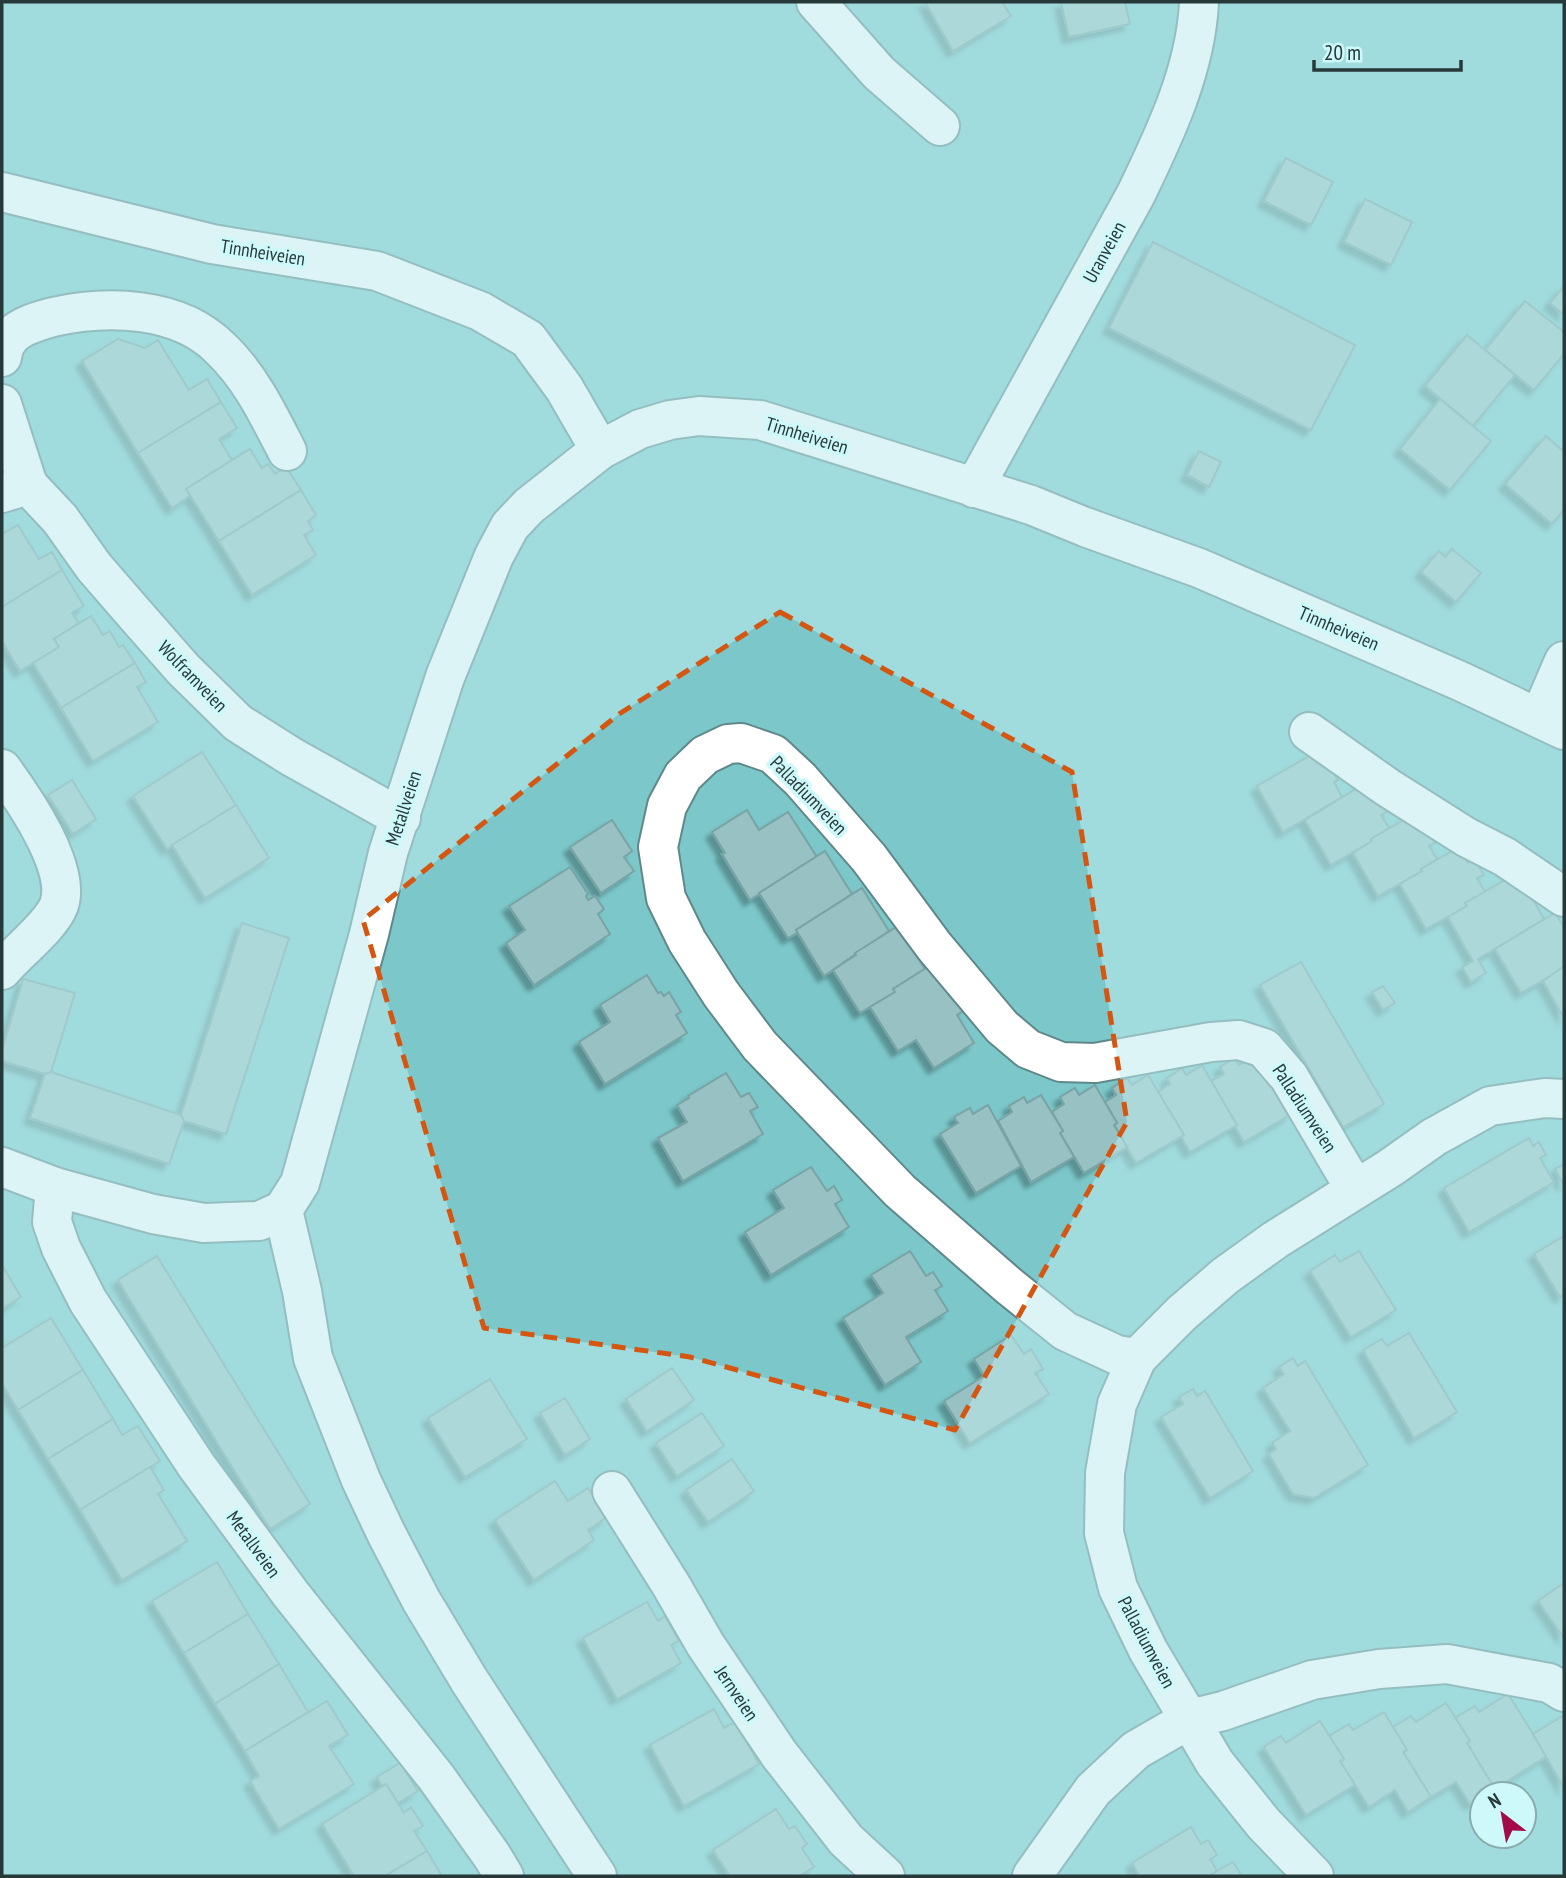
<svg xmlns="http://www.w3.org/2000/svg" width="1566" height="1878" font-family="'PT Sans Narrow',sans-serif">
	<defs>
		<filter id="shadow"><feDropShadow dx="-6" dy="6" stdDeviation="2" flood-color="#0004"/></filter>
	</defs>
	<rect width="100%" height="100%" fill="#c0ebed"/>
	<!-- green -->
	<path fill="#7bc7ca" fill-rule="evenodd" d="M2 2H1564V1876H2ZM1482 1794H1524V1836H1482Z"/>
	<!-- building -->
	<g fill="#97c1c3" stroke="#79a3a4" stroke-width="2" filter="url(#shadow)">
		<path d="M925 2H1002L1011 16 953 51Z"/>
		<path d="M1061 2H1125L1130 24 1069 37Z"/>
		<path d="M1286 158 1333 182 1311 225 1264 201Z"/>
		<path d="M1365 199 1412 222 1391 265 1344 242Z"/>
		<path d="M1153 242 1355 345 1311 430 1109 328Z"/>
		<path d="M1564 286V315L1550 303Z"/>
		<path d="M1525 301 1564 332V354L1534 390 1485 350Z"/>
		<path d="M1467 335 1515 375 1473 426 1425 386Z"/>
		<path d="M118 339 145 348 158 340 189 390 207 379 221 402 138 453 82 361Z"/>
		<path d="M1440 399 1491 441 1450 490 1400 449Z"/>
		<path d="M221 402 237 428 219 439 232 460 186 489 190 496 172 508 138 453Z"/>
		<path d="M1546 436 1564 452V510L1552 524 1505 484Z"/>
		<path d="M250 449 262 468 268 464 275 474 286 467 301 490 219 541 186 489Z"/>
		<path d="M1199 451 1221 462 1209 487 1187 475Z"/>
		<path d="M301 490 316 515 308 521 313 530 304 535 316 555 252 595 219 541Z"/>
		<path d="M18 525 39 559 52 552 62 570 2 607V534Z"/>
		<path d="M1452 549 1481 573 1456 602 1421 572 1439 551 1445 557Z"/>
		<path d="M62 570 84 606 72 613 79 623 54 639 59 647 20 671 2 641V607Z"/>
		<path d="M91 616 103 635 110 631 119 647 123 645 135 663 61 708 33 663 59 647 54 639Z"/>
		<path d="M135 663 146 682 137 687 158 722 93 761 61 708Z"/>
		<path d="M202 752 236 805 167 849 133 796Z"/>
		<path d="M1316 752 1326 768 1330 765 1338 780 1334 782 1342 797 1283 832 1257 786Z"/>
		<path d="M72 780 96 819 73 834 48 795Z"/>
		<path d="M1364 784 1379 796 1388 811 1381 815 1389 828 1371 839 1372 841 1331 865 1305 820Z"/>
		<path d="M236 805 269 858 205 898 172 845Z"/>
		<path d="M747 810 759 830 788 812 817 857 750 900 722 854 725 853 712 832Z"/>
		<path d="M1412 815 1426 827 1435 843 1429 846 1437 859 1421 869 1422 871 1378 896 1353 853 1372 841 1371 839Z"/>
		<path d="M612 820 632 851 624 857 634 871 601 893 570 847Z"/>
		<path d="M1459 847 1468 863 1475 859 1484 875 1477 878 1485 892 1465 903 1467 906 1426 929 1400 884 1422 871 1421 869Z"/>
		<path d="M825 851 852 894 796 930 797 933 788 938 759 893Z"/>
		<path d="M570 867 588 894 586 896 588 900 595 896 604 909 598 914 610 934 534 985 506 943 525 930 509 906Z"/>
		<path d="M1514 875 1527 889 1544 919 1478 959 1486 973 1471 982 1462 967 1473 961 1448 917 1467 906 1465 903Z"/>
		<path d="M862 888 889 931 824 976 796 930Z"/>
		<path d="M1555 913 1564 927V968L1521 993 1495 949Z"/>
		<path d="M242 923 289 938 226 1134 184 1121 181 1115Z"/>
		<path d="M898 926 925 969 893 989 895 992 860 1013 833 970 856 955 855 953Z"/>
		<path d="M1301 962 1384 1104 1343 1127 1260 985Z"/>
		<path d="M934 963 964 1010 957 1015 974 1043 934 1068 916 1040 898 1051 870 1007 895 992 893 989Z"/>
		<path d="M1564 966V1018L1543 981Z"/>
		<path d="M647 975 658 993 661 992 664 996 669 992 681 1012 676 1015 687 1033 605 1084 579 1042 610 1022 600 1005Z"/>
		<path d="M23 979 75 993 51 1072 45 1074 2 1061V1050Z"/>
		<path d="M1383 986 1395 1003 1383 1010 1372 992Z"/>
		<path d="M1254 1055 1290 1115 1244 1142 1234 1125H1237L1211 1081 1224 1074 1220 1067 1235 1058 1239 1065Z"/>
		<path d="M1202 1065 1237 1125 1190 1152 1181 1136 1184 1135 1158 1092 1170 1084 1167 1078 1182 1068 1186 1075Z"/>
		<path d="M51 1072 181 1115 184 1121 169 1164 30 1118 45 1074Z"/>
		<path d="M726 1073 741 1097 749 1093 758 1107 750 1111 763 1134 683 1181 658 1138 687 1122 677 1105 689 1098 688 1096Z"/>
		<path d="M1148 1075 1184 1135 1136 1163 1114 1125 1117 1123 1105 1102 1116 1095 1112 1088 1127 1078 1132 1085Z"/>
		<path d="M1095 1085 1117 1123 1114 1125 1127 1147 1084 1173 1060 1133 1063 1131 1052 1112 1064 1104 1060 1097 1075 1088 1079 1095Z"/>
		<path d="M1041 1095 1063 1131 1060 1133 1074 1157 1031 1182 998 1121 1012 1112 1009 1106 1024 1097 1027 1103Z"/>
		<path d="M988 1105 1021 1166 976 1193 940 1134 958 1123 954 1117 970 1108 973 1114Z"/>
		<path d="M1529 1138 1533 1146 1539 1142 1546 1155 1540 1158 1554 1182 1469 1232 1444 1188Z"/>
		<path d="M1564 1164V1186L1555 1169Z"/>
		<path d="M811 1167 827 1191 834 1186 842 1200 835 1204 849 1227 771 1275 745 1232 784 1208 773 1190Z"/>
		<path d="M1564 1236V1295L1560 1297 1534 1254Z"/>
		<path d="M910 1251 926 1276 933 1272 942 1286 935 1290 948 1311 906 1337 921 1362 885 1385 843 1318 883 1293 871 1275Z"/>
		<path d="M1359 1251 1396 1310 1351 1337 1310 1271 1335 1255 1340 1262Z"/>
		<path d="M157 1256 310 1504 270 1529 118 1280Z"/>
		<path d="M2 1265 21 1297 2 1309Z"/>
		<path d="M51 1318 83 1370 18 1410 2 1383V1348Z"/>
		<path d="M1409 1333 1457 1412 1414 1438 1363 1350 1382 1339 1387 1346Z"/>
		<path d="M1011 1335 1024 1354 1031 1349 1043 1369 1035 1373 1049 1394 970 1443 944 1401 984 1376 974 1359Z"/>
		<path d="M1293 1358 1298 1366 1305 1361 1368 1465 1314 1498 1293 1494 1269 1454 1276 1449 1272 1443 1290 1431 1263 1388 1284 1374 1279 1367Z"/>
		<path d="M672 1368 694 1400 647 1431 626 1399Z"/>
		<path d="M83 1370 113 1419 48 1459 18 1410Z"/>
		<path d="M490 1379 527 1439 465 1477 428 1418Z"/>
		<path d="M1193 1389 1197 1396 1205 1391 1253 1471 1210 1498 1161 1417 1183 1404 1179 1397Z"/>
		<path d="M565 1398 590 1439 565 1455 540 1413Z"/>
		<path d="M702 1413 724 1446 677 1476 656 1443Z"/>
		<path d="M113 1419 122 1435 138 1426 160 1461 80 1510 48 1459Z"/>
		<path d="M732 1459 754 1491 708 1522 686 1490Z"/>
		<path d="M150 1467 164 1490 158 1494 187 1541 122 1580 80 1510Z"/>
		<path d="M555 1481 568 1501 588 1488 607 1517 588 1530 594 1540 534 1580 495 1520Z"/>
		<path d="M217 1562 248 1614 184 1653 152 1601Z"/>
		<path d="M1564 1583V1638L1538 1601Z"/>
		<path d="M647 1602 658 1621 665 1616 679 1641 671 1645 681 1663 617 1699 583 1638Z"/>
		<path d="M248 1614 279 1664 215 1704 184 1653Z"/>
		<path d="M279 1664 308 1712 245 1751 215 1704Z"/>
		<path d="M1508 1694 1547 1756 1495 1789 1467 1743 1470 1741 1455 1718 1475 1706 1479 1712Z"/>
		<path d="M327 1701 348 1735 329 1746 354 1784 279 1829 250 1781 259 1776 245 1751Z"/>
		<path d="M1446 1703 1470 1741 1467 1743 1495 1789 1482 1794V1797L1470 1804 1456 1782 1431 1797 1403 1752 1407 1750 1393 1727 1411 1716 1416 1722Z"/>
		<path d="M714 1709 724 1728 735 1722 759 1764 684 1806 650 1745Z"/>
		<path d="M1384 1712 1407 1750 1403 1752 1431 1797 1408 1812 1395 1790 1369 1807 1340 1761 1344 1759 1329 1736 1349 1724 1353 1730Z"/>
		<path d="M1564 1715V1788L1533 1734Z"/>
		<path d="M1320 1721 1344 1759 1340 1761 1355 1785 1306 1815 1264 1747 1281 1736 1286 1743Z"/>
		<path d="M400 1763 418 1791 398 1803 386 1784 382 1786 377 1777Z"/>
		<path d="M386 1784 404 1813 411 1807 423 1826 414 1831 427 1851 385 1876H354L322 1824Z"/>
		<path d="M776 1809 789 1829 795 1826 807 1844 802 1848 814 1867 799 1876H730L713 1850Z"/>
		<path d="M1191 1827 1201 1844 1208 1840 1217 1855 1210 1859 1217 1871 1209 1876H1140L1132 1863Z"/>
		<path d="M427 1851 442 1876H385Z"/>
		<path d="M1233 1862 1242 1876H1209L1217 1871Z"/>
	</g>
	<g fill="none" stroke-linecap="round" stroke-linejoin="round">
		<!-- minor casing -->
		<g stroke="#60888a" stroke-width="42">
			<g id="minor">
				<path d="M816 2 879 73 940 126"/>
				<path d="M2 192 212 244 377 271 480 311 528 339 564 388 600 450"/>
				<path d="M2 357C3 352 4 346 7 342 15 327 38 321 53 317 107 305 178 306 220 348 250 376 269 416 287 451"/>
				<path d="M2 404 28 485"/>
				<path d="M974 488 1136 194C1165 134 1196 69 1199 2"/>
				<path d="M2 493 28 485 60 519 94 567 133 612 183 669 238 723 292 757 401 818"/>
				<path d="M1540 717 1564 661"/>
				<path d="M1309 732 1387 787 1466 837 1505 857 1564 897"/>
				<path d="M2 769C23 798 72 868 59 905 52 925 16 953 2 970"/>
				<path d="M2 1167 55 1187 153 1214 204 1223 259 1221 283 1210"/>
				<path d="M55 1187 52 1222 61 1248 88 1301 196 1465 290 1593 436 1777 492 1856 504 1876"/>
				<path d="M1137 1358 1117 1355 1065 1331 1009 1286 900 1191 760 1046 721 994 687 941 666 898 658 847 667 806 683 776 705 755 728 744 741 743 773 754 800 779 869 858 934 946 1002 1027 1028 1049 1061 1062 1095 1063 1211 1042 1239 1040 1264 1048 1289 1077 1355 1189"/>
				<path d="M612 1491 671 1585 705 1644 779 1754 846 1840 885 1876"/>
				<path d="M597 1876 469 1680 421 1600 386 1533 361 1480 313 1358 302 1291 283 1210 300 1183 369 934 388 853 445 677 494 556 510 526 529 506 600 450 640 429 670 420 699 416 760 420 1031 505 1085 527 1199 568 1460 681 1564 730"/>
				<path d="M1032 1876 1093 1790 1136 1750 1190 1719 1223 1711 1312 1680 1379 1669 1447 1664 1549 1683 1564 1692"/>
				<path d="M1314 1876 1264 1824 1215 1763 1148 1650 1118 1588 1104 1533 1105 1473 1117 1404 1137 1358 1182 1313 1225 1276 1275 1240 1390 1168 1434 1137 1490 1106 1545 1098 1564 1099"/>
			</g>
		</g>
		<!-- minor -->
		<use href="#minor" stroke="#fff" stroke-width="38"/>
	</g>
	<!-- marked area -->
	<path d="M0 0H1566V1878H0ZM780 612 1072 772 1127 1122 955 1430 690 1357 484 1328 363 920 619 714Z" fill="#c0ebed" fill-opacity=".55" fill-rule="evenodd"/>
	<path fill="none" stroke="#d55610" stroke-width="5" stroke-dasharray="14 9" stroke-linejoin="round" d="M780 612 1072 772 1127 1122 955 1430 690 1357 484 1328 363 920 619 714Z"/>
	<g text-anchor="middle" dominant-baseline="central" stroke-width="7" stroke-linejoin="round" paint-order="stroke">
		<!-- street labels -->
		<g font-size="19" fill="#273838" stroke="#cdf9fa">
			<text transform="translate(263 252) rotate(9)">Tinnheiveien</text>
			<text transform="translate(1104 252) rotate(-61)">Uranveien</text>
			<text transform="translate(807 435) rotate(17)">Tinnheiveien</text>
			<text transform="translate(1339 628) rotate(23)">Tinnheiveien</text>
			<text transform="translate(193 676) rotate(46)">Wolframveien</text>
			<text transform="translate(809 795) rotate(46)">Palladiumveien</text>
			<text transform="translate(403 808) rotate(-72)">Metallveien</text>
			<text transform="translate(1305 1108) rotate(57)">Palladiumveien</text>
			<text transform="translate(254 1544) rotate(54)">Metallveien</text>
			<text transform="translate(1147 1642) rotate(62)">Palladiumveien</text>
			<text transform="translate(737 1693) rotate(56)">Jernveien</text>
		</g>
	</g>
	<!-- border -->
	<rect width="1566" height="1878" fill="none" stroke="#273838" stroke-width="7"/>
	<!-- north arrow -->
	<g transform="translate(1503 1815) rotate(329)"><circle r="33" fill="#cdf9fa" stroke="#8bacac" stroke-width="2"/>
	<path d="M0-5L12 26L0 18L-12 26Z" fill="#a30b48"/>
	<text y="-10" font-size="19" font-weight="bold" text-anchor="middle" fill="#273838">N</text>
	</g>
	<!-- scale -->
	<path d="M1314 60v10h147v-10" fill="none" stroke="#273838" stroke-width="3.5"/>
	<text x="1324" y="60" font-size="21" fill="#273838" stroke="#cdf9fa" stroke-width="5" paint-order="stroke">20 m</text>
</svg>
